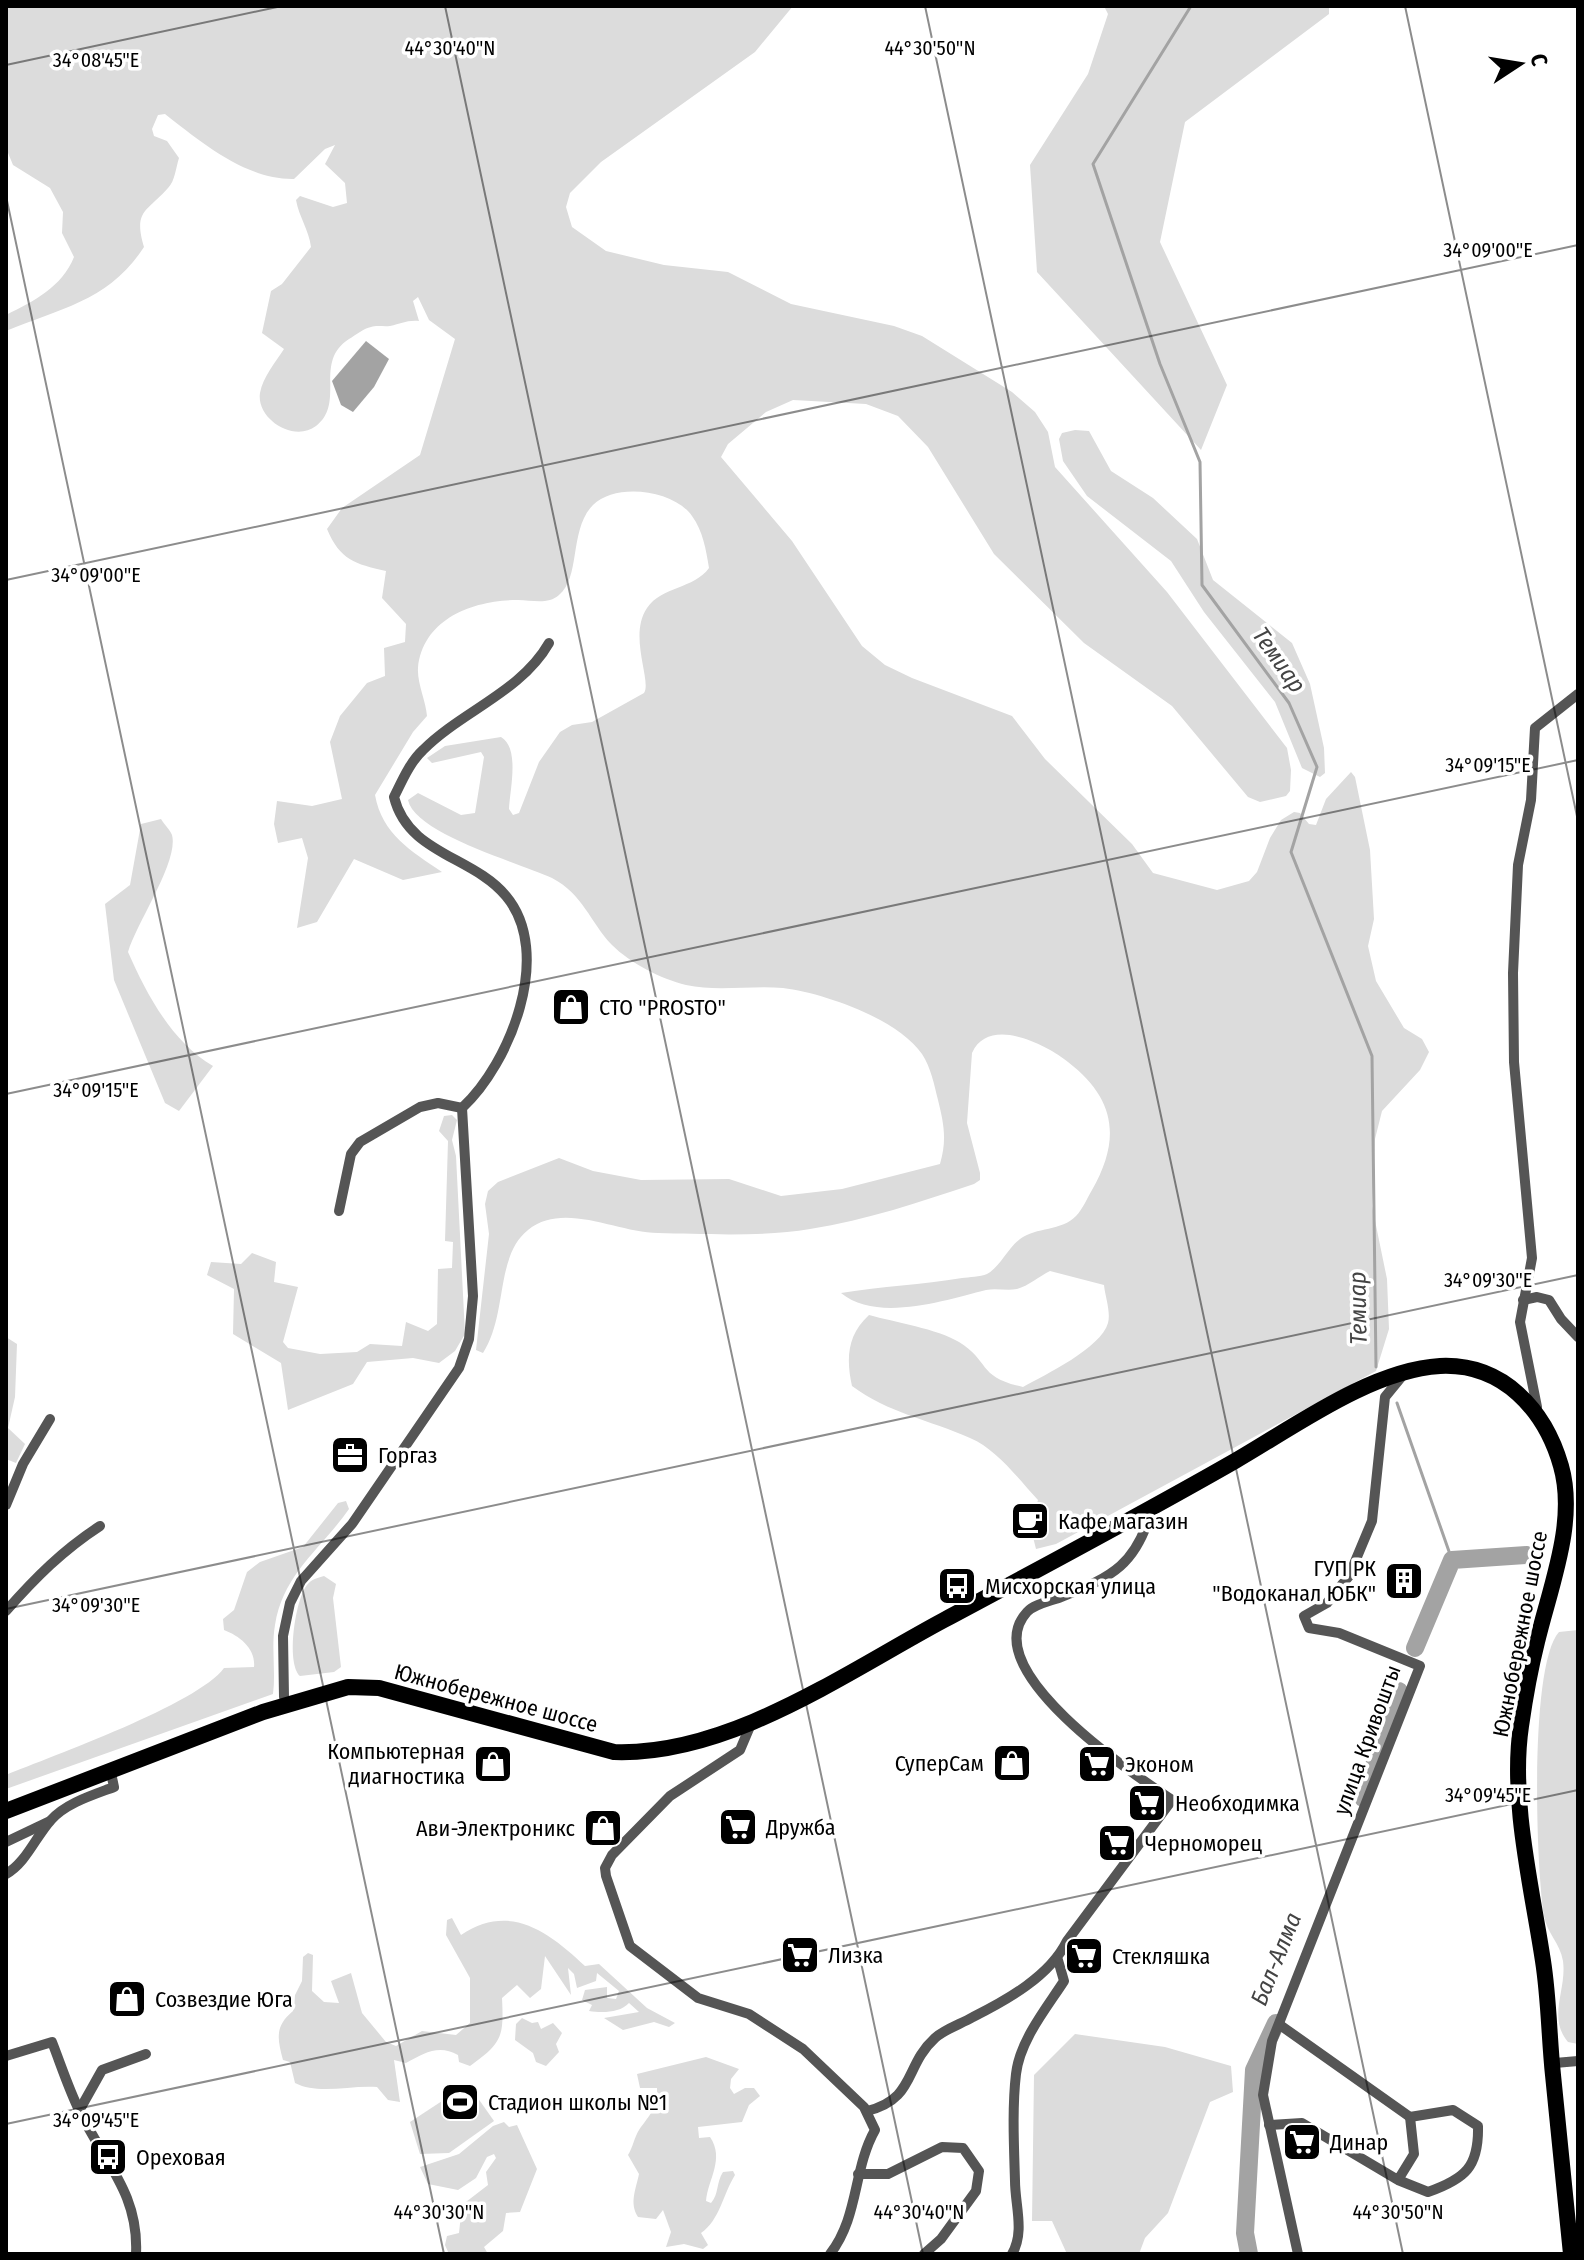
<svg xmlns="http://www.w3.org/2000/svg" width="1584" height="2260" font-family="'Fira Sans Condensed',sans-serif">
	<rect width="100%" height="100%" fill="#fff"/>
	<!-- green -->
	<g fill="#dcdcdc">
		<path d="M6 6H793L755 52 601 162 570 193 566 207 572 227 606 251 664 265 728 272 791 304 894 326 922 336 1012 392 1035 412 1048 432 1055 467 1167 592 1287 748 1291 770 1290 791 1286 796 1260 802 1248 797 1172 706 1084 643 994 554 928 447 898 416 866 404 793 400 766 412 728 444 721 457 792 541 862 646 885 665 912 678 1012 716 1045 759 1132 844 1153 873 1217 890 1249 881 1257 872 1270 838 1281 820 1294 812 1300 813 1309 824 1316 825 1326 799 1351 772 1355 777 1370 850 1374 919 1368 946 1376 981 1404 1028 1422 1039 1429 1052 1420 1070 1382 1111 1375 1139 1372 1206 1387 1279 1389 1329 1376 1371 1056 1544 1036 1549 1030 1525 1038 1500C1018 1479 998 1450 970 1438 930 1420 888 1413 852 1386 846 1359 847 1335 869 1315 894 1322 938 1329 959 1342 991 1362 977 1377 1023 1387 1045 1375 1101 1348 1108 1323 1111 1312 1105 1296 1104 1285L1050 1271C1040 1276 1028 1286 1017 1289 1007 1291 996 1288 986 1290 946 1300 877 1323 841 1293 882 1286 922 1285 962 1278 969 1277 980 1277 987 1274 1000 1267 1008 1248 1020 1239 1036 1227 1062 1231 1076 1216 1083 1209 1087 1198 1092 1190 1121 1139 1116 1099 1068 1062 1047 1045 989 1015 972 1053L967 1123 980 1173V1180L974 1184C920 1202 867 1220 810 1229 766 1237 703 1234 658 1233 617 1233 564 1201 528 1230 495 1256 508 1314 483 1353L476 1350 489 1234 485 1204 488 1191 498 1182 559 1158 593 1171 641 1180 729 1179 781 1196 842 1189 940 1164C947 1140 944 1124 938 1100 934 1084 931 1068 922 1054 898 1019 824 993 783 988 751 985 718 992 686 985 661 979 630 963 612 945 590 922 583 894 552 878 520 863 415 834 408 800L418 793 461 815 475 813 484 757 481 752 432 763 427 758 445 746 501 737C520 748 510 789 509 809L513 815 519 813 539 762 560 732 572 725 592 722 644 693C652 681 628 636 647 608 662 586 694 589 709 568 706 550 703 531 692 516 674 490 616 482 593 505 569 529 581 577 559 595 548 605 532 600 518 600 474 600 423 618 418 668 417 683 426 701 427 716L413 732 375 795C382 834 411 851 442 872L403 880 354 859 317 922 297 928 308 858 302 838 278 843 274 824 277 801 312 806 342 799 330 742 340 716 367 683 385 676 384 648 405 642 406 624 382 598 386 571C355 564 340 560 327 529L342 508 420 455 455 339 429 320 418 297 413 301 419 321C406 320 401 324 390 326 384 327 377 325 371 327 364 328 356 335 349 339 313 362 346 403 316 426 294 443 256 419 260 393 263 377 275 363 284 349L262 333 271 291 282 284 311 247C309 230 299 217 296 200L300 196 333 207 347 203 345 183 325 164 335 145 325 149 294 179C246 180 201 142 165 114L158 115 152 129 154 136 167 141 179 158C176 167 175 181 168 188 147 212 133 210 144 247 110 300 62 308 6 331V315C34 301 62 287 74 257L62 233 63 212 50 188 13 165 6 148Z"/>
		<path d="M1104 6H1329V14L1185 122 1160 242 1227 385 1201 450 1037 272 1030 165 1088 74 1108 14Z"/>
		<path d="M1075 430 1089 431 1111 471 1153 498 1197 539 1213 580 1292 643 1310 684 1324 748 1325 773 1320 777 1302 768 1275 702 1204 612 1171 561 1087 496 1063 461 1059 439 1062 433Z"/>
		<path d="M161 819C164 824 170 830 172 835 179 861 137 922 128 952 147 995 172 1042 213 1066L179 1111 165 1103 114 980 105 904 130 885 141 824Z"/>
		<path d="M452 1115 457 1120 452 1140 456 1156 465 1334 455 1351 439 1363 413 1358 367 1362 353 1384 288 1410 281 1363 233 1334 234 1289 207 1275 211 1262 241 1264 252 1253 276 1262 274 1282 298 1287 283 1342 288 1348 320 1354 357 1352 370 1344 402 1346 406 1322 428 1331 437 1324 438 1269 452 1268 453 1242 445 1241 448 1141 439 1131 444 1116Z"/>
		<path d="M6 1337 17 1344 15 1397 8 1428 25 1444 16 1463 6 1459Z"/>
		<path d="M346 1501 349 1509C321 1549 283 1574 275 1625 271 1648 276 1671 273 1694L6 1789V1775C52 1756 198 1704 224 1668L254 1667C256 1649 240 1636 224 1630L223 1619 234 1610 247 1572 260 1562 303 1547 338 1503Z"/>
		<path d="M324 1576 336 1584 333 1598 341 1667 334 1672 300 1676C286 1663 295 1600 307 1585 312 1579 317 1578 324 1576Z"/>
		<path d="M1578 1630V2044L1568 2042C1547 2017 1567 1990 1563 1961 1560 1943 1547 1933 1544 1916 1536 1869 1529 1665 1559 1632Z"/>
		<path d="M452 1918 461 1935C510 1902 549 1932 585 1966L599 1964 647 2008 675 2023 669 2027 654 2022 623 2030 604 2018 639 2012 629 2003C620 2013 602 2013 589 2011L592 2005 582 2000 585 1990 607 1987V1998L616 1999 619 1991 597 1973 596 1981 577 1988 574 1974 568 1968 571 1995 545 1956 541 1989 530 1998 517 1985 502 1998C504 2037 502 2043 470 2066L459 2062 458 2055C439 2044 424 2053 406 2063L394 2060 400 2102 388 2100 377 2087C350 2085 318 2095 295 2083L290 2062 283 2060C277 2038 275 2026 293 2011L295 1995 302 1981 303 1957 308 1953 313 1955 312 1991 324 2002 339 2003 331 1981 351 1973 362 2013 386 2042 396 2046 422 2031 456 2035 470 2023V1978L446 1935 447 1920Z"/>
		<path d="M522 2018 532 2023 538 2022 541 2029 553 2023 562 2033 556 2044 559 2052 546 2066 536 2062 533 2053 515 2040 516 2024Z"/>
		<path d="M1075 2034 1165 2047 1231 2066 1233 2092 1210 2102 1168 2213 1145 2238 1139 2254H1067L1052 2221H1032L1034 2075Z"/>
		<path d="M706 2057 739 2069 731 2079 730 2088 734 2094 745 2088H754L760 2096 749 2105 742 2122 698 2127 699 2138 710 2137C725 2159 708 2179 706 2201L711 2203C719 2194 716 2183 723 2172L733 2171 735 2175C723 2194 720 2220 701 2233L708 2245 703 2249 684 2244 666 2247 671 2232 663 2210 656 2219 638 2217C629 2203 636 2189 639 2174L628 2155C633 2147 634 2138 639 2130 650 2114 658 2108 657 2088H640L637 2074Z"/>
		<path d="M468 2084 494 2121 449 2153 420 2154 410 2122Z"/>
		<path d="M504 2122 509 2127 517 2125 537 2169 520 2212 506 2213 503 2231 484 2247 488 2254H449L445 2245 447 2236 459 2233 462 2205 488 2185 486 2172 496 2158 494 2154 487 2157 476 2178 458 2190 428 2184 420 2167 459 2154 493 2126Z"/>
	</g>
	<!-- water -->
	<path fill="#a3a3a3" d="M366 341 389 359 374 387 353 412 341 405 332 381Z"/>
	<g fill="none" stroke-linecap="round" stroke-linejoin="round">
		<!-- stream -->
		<g stroke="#a3a3a3" stroke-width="3">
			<path d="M1191 6 1093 164 1160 364 1200 462 1202 585 1289 703 1317 767 1291 852 1372 1056 1376 1367"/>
			<path d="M1397 1403 1452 1560"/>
		</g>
		<!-- river -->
		<g stroke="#a3a3a3" stroke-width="18">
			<path d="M1415 1648 1452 1560 1527 1555"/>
			<path d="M1363 1798 1399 1691"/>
			<path d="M1249 2254 1245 2233 1254 2070 1276 2023"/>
		</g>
		<!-- minor -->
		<g stroke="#555" stroke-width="10">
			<path d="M339 1211 351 1154 360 1142 420 1107 438 1103 462 1108"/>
			<path d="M1523 1300 1537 1297 1549 1300 1561 1319 1578 1337"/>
			<path d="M1537 1407 1520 1322 1532 1258 1514 1062 1513 973 1518 865 1531 800 1535 728 1578 694"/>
			<path d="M6 1505 23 1464 50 1419"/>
			<path d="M6 1611C35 1578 63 1550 100 1526"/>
			<path d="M284 1697 283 1636 290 1603 301 1581 352 1524 459 1368 469 1339 473 1296 462 1108C510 1064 554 953 506 896 473 856 408 854 394 797 402 781 410 762 423 750 462 711 521 692 549 643"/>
			<path d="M751 1724 740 1750 670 1796 612 1855 605 1868 606 1876 630 1946 698 1998 749 2014 803 2049 864 2107 875 2130C853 2169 859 2217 830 2254"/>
			<path d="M6 1842 48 1822"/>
			<path d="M6 1874C26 1863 36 1836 51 1820 66 1803 93 1795 114 1787L111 1773"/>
			<path d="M1280 2025 1410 2117"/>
			<path d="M6 2056 52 2042C61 2065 69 2090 80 2112 105 2163 139 2194 136 2254"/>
			<path d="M1555 2063 1578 2061"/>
			<path d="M79 2111 102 2070 146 2054"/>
			<path d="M867 2111C916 2099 904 2066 935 2038 945 2029 961 2024 973 2017 1007 2000 1050 1976 1067 1941L1172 1800C1133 1774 975 1669 1027 1612 1034 1604 1051 1601 1061 1597 1113 1577 1137 1564 1152 1508"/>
			<path d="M1269 2125 1302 2123 1398 2180 1414 2154 1410 2117 1453 2110 1478 2126C1479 2167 1465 2179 1428 2192L1398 2180"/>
			<path d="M858 2174H888L942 2147 963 2148 979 2171 976 2191 941 2239 924 2254"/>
			<path d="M1012 2254C1025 2232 1015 2205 1015 2181 1014 2147 1012 2108 1016 2074 1020 2040 1046 2009 1064 1981L1058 1960"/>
			<path d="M1298 2254 1263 2095 1272 2041 1420 1666 1339 1633 1309 1628 1304 1616 1327 1603 1349 1576 1372 1521 1385 1397 1403 1375"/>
		</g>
		<!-- trunk -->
		<path stroke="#000" stroke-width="16" d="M6 1811 263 1712 348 1687 379 1688 614 1752C729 1756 845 1673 944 1620 1041 1568 1139 1516 1235 1461 1294 1427 1371 1370 1440 1366 1503 1363 1545 1410 1561 1466 1577 1522 1550 1587 1537 1642 1530 1670 1525 1698 1521 1726 1510 1800 1532 1888 1543 1961 1549 1999 1549 2037 1553 2075 1559 2134 1565 2194 1571 2254"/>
	</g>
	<!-- ticks -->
	<path fill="none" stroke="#000" stroke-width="2" stroke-opacity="0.45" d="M445 6 923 2254M925 6 1403 2254M1405 6 1578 821M6 65 282 6M6 196 444 2254M6 580 1578 245M6 1094 1578 760M6 1609 1578 1275M6 2124 1578 1790"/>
	<!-- icons -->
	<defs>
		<g id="shop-square" transform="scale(2)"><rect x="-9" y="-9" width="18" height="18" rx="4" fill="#000" stroke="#fff"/><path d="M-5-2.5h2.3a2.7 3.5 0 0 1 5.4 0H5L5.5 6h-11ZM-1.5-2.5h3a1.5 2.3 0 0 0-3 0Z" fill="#fff"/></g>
		<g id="office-square" transform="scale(2)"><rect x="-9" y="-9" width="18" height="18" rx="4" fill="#000" stroke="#fff"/><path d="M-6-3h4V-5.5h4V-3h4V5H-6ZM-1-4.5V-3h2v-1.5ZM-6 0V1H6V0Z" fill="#fff"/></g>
		<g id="cafe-square" transform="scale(2)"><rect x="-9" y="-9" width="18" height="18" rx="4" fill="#000" stroke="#fff"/><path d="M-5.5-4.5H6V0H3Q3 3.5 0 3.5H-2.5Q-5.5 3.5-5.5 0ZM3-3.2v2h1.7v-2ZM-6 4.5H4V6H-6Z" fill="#fff"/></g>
		<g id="building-square" transform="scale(2)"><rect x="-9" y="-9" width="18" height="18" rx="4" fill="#000" stroke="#fff"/><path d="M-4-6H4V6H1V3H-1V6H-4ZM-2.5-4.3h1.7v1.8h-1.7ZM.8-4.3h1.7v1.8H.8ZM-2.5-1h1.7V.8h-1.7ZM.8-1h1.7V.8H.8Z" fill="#fff"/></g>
		<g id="bus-square" transform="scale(2)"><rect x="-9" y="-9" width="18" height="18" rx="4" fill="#000" stroke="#fff"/><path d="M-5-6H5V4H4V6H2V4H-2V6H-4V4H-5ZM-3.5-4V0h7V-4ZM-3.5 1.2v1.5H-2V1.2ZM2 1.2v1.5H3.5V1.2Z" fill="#fff"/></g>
		<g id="supermarket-square" transform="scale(2)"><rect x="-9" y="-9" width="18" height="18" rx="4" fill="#000" stroke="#fff"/><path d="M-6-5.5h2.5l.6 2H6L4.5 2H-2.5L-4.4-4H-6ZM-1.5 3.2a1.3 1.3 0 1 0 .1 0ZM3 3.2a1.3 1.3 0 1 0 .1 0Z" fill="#fff"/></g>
		<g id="stadium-square" transform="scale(2)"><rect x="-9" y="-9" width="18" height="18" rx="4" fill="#000" stroke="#fff"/><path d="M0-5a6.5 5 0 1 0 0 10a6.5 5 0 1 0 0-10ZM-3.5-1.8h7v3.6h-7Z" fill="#fff"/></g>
	</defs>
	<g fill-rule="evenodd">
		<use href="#shop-square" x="571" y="1007"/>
		<use href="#office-square" x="350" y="1455"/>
		<use href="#cafe-square" x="1030" y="1521"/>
		<use href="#building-square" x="1404" y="1581"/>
		<use href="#bus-square" x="957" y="1586"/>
		<use href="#shop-square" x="1012" y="1763"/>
		<use href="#shop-square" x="493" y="1764"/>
		<use href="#supermarket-square" x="1097" y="1764"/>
		<use href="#supermarket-square" x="1147" y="1803"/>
		<use href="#supermarket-square" x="738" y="1827"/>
		<use href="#shop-square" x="603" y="1828"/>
		<use href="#supermarket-square" x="1117" y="1843"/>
		<use href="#supermarket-square" x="800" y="1955"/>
		<use href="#supermarket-square" x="1084" y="1956"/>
		<use href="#shop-square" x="127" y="1999"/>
		<use href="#stadium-square" x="460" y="2102"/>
		<use href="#supermarket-square" x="1302" y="2142"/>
		<use href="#bus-square" x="108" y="2157"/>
	</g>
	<g text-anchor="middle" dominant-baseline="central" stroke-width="7" stroke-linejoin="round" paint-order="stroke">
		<!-- poi labels -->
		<g font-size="22" fill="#000" stroke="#fff" text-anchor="start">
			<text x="599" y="1007">СТО "PROSTO"</text>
			<text x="378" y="1455">Горгаз</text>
			<text x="1058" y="1521">Кафе магазин</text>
			<text x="1376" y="1568" text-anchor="end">ГУП РК<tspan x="1376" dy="25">"Водоканал ЮБК"</tspan></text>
			<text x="985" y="1586">Мисхорская улица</text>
			<text x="465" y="1751" text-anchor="end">Компьютерная<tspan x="465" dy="25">диагностика</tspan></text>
			<text x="984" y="1763" text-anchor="end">СуперСам</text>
			<text x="1125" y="1764">Эконом</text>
			<text x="1175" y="1803">Необходимка</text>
			<text x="766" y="1827">Дружба</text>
			<text x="575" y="1828" text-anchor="end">Ави-Электроникс</text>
			<text x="1145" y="1843">Черноморец</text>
			<text x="828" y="1955">Лизка</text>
			<text x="1112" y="1956">Стекляшка</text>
			<text x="155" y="1999">Созвездие Юга</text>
			<text x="488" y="2102">Стадион школы №1</text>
			<text x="1330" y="2142">Динар</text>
			<text x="136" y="2157">Ореховая</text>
		</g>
		<!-- street labels -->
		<g font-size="22" fill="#000" stroke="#fff">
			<text transform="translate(1520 1634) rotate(-79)">Южнобережное шоссе</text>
			<text transform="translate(496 1698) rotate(15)">Южнобережное шоссе</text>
			<text transform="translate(1367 1740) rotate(-70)">улица Кривошты</text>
		</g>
		<!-- water labels -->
		<g font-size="24" font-style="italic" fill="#444" stroke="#fff">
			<text transform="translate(1279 660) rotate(55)">Темиар</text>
			<text transform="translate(1358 1308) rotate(-91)">Темиар</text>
			<text transform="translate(1276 1959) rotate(-68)">Бал-Алма</text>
		</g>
	</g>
	<g font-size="20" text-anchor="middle" fill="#000" stroke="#fff" stroke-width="7" stroke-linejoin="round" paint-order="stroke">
		<text x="450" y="55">44°30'40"N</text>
		<text x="930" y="55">44°30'50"N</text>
		<text x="96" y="67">34°08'45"E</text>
		<text x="1488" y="257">34°09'00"E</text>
		<text x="96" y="582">34°09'00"E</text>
		<text x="1488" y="772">34°09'15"E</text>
		<text x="96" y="1097">34°09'15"E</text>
		<text x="1488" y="1287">34°09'30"E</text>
		<text x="96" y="1612">34°09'30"E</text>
		<text x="1488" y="1802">34°09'45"E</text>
		<text x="96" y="2127">34°09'45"E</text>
		<text x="439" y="2219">44°30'30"N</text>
		<text x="919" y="2219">44°30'40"N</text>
		<text x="1398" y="2219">44°30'50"N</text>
	</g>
	<!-- border -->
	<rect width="1584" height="2260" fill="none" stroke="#000000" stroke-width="16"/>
	<!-- north arrow -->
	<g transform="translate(1520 64) rotate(78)" stroke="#ffffff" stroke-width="6" paint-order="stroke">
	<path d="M0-6L14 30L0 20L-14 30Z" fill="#000000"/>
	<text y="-12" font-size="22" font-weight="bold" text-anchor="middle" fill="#000000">С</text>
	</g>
</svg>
